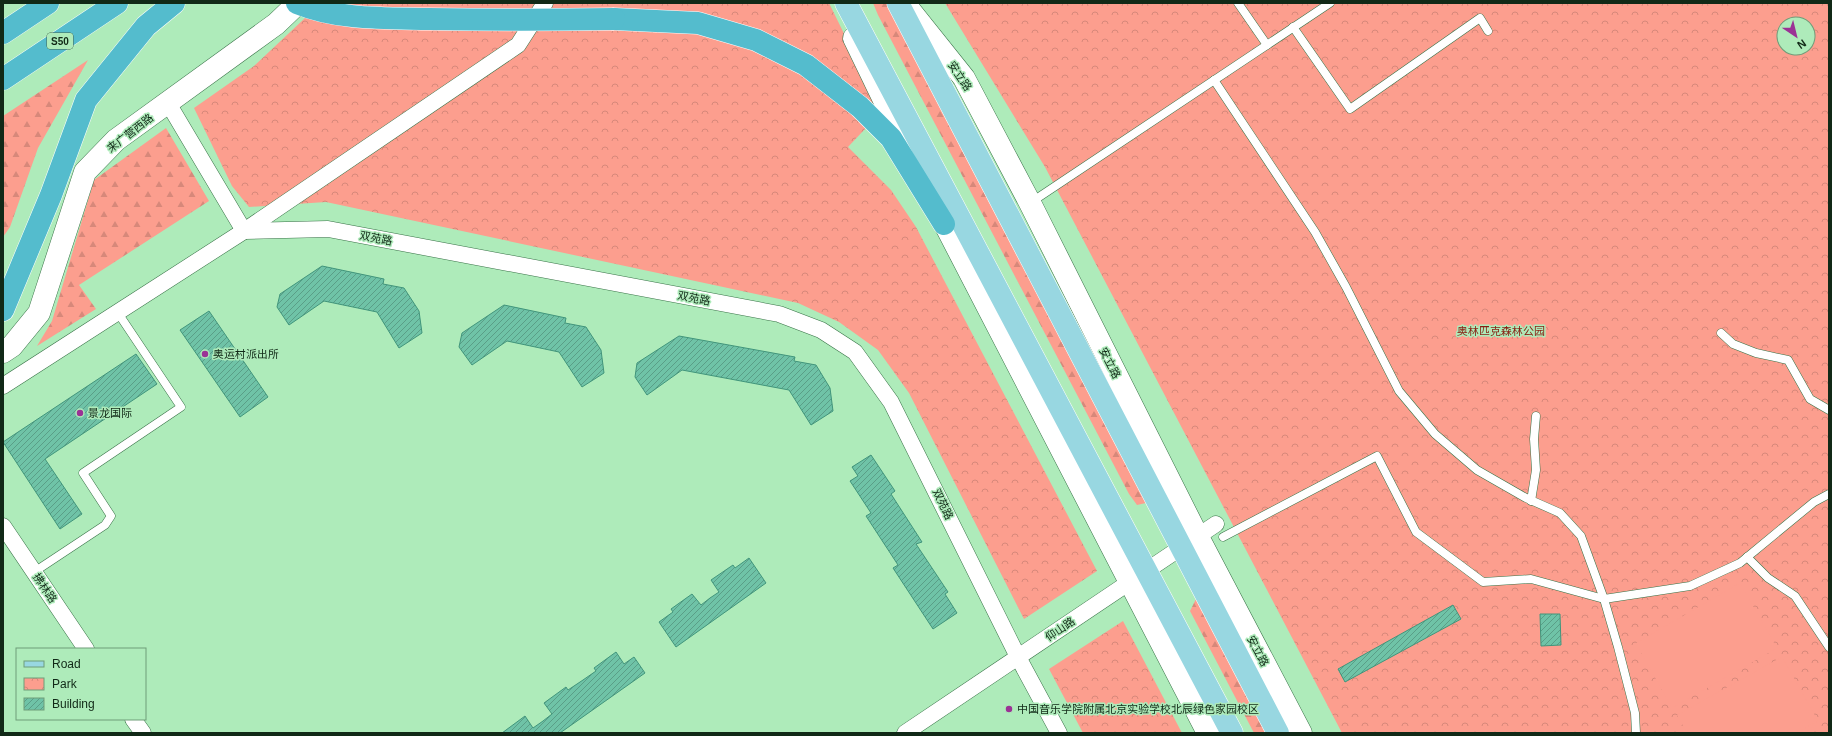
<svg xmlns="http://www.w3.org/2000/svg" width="1832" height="736" font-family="Arial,'Noto Sans SC',sans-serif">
	<defs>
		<pattern id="forest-firs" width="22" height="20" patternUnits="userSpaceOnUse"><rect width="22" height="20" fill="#fc9e8e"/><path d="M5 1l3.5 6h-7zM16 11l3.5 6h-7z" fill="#d7887a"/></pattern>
		<pattern id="park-crowns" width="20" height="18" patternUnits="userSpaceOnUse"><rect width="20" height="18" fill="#fc9e8e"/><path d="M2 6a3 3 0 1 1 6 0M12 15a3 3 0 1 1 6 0" fill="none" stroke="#d7887a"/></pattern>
		<pattern id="building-hatch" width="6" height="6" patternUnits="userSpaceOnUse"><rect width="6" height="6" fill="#6fc3a7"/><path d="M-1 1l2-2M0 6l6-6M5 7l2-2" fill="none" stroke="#5a9e87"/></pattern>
	</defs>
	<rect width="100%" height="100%" fill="#aeebba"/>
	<!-- forest -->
	<g fill="url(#forest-firs)">
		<path d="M873 3H894L1146 503 1137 505 1129 494 878 15Z"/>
		<path d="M88 60 38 148 10 227 3 237V116Z"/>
		<path d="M166 128 209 201 79 285 96 309 37 346 52 321 94 180Z"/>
		<path d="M1197 597 1281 733H1254L1190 611Z"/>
	</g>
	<!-- park -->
	<g fill="url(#park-crowns)" fill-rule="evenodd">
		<path d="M321 3H829L882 111 848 147 891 190 916 227 1097 571 1024 619 909 393 878 350 839 322 798 303 326 202 249 207 232 186 194 108 254 66Z"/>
		<path d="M945 3H1829V733H1342L1045 167ZM1784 24H1808V48H1784Z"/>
		<path d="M1123 621 1182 733H1083L1049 669Z"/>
	</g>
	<!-- garden -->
	<g fill="#fc9e8e">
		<path d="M1740 583 1777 648 1672 708 1636 643Z"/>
		<path d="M1782 657 1818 721 1796 733H1687L1677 715Z"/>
	</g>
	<!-- building -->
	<g fill="url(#building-hatch)" stroke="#41957b">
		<path d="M322 266 384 279 383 284 404 288 419 311 422 333 399 348 377 312 324 301 289 325 277 307 280 294Z"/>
		<path d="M504 305 566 318 565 323 586 327 601 350 604 373 582 387 559 352 507 341 472 365 459 347 462 333Z"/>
		<path d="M209 311 268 397 240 417 180 330Z"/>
		<path d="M679 336 795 357 794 361 816 365 830 388 833 411 811 425 789 390 682 370 647 395 635 377 637 363Z"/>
		<path d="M136 354 157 384 45 459 82 514 60 529 3 442Z"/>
		<path d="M871 455 895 491 891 494 922 542 916 544 948 592 945 594 957 613 933 629 893 568 898 565 866 516 871 513 850 481 858 476 852 467Z"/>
		<path d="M749 558 766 583 676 647 659 622 673 612 671 609 692 594 701 605 710 598 719 592 711 580 733 565 735 568Z"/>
		<path d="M1453 605 1461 619 1345 682 1338 669Z"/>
		<path d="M1540 614H1560L1561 645 1541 646Z"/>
		<path d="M616 652 624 664 634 657 645 673 560 733H502L525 716 533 728 543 721 552 714 544 703 566 687 568 690 583 680 596 671 594 668Z"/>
	</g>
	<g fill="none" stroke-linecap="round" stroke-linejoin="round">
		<!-- lane casing -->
		<g stroke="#387247" stroke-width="9">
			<g id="lane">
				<path d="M1238 3 1267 45"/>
				<path d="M1293 27 1350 109 1480 18 1488 31"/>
				<path d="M1214 80 1315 232 1346 287 1399 391 1435 434 1477 470 1526 498 1560 513 1581 536 1604 599 1618 647 1635 713 1636 733"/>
				<path d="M1030 203 1330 3"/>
				<path d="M1721 333 1733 344 1756 353 1788 360 1810 399 1829 410"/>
				<path d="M1531 501 1536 470 1534 439 1536 416"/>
				<path d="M1223 537 1377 456 1416 532 1483 582 1531 579 1604 599 1690 586 1740 563 1814 502 1829 494"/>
				<path d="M1747 557 1768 578 1795 596 1829 647"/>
				<path d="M34 572 105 525 111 516 83 473 181 407 118 313"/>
			</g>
		</g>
		<!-- street casing -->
		<g stroke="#387247" stroke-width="17">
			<g id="street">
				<path d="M168 103 244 231 328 229 779 314 821 330 855 352 891 402 1018 657 1059 733"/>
				<path d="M3 386 244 231 518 45 545 3"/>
				<path d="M3 526 86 649"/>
				<path d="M133 719 143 733"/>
				<path d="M905 733 1216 524"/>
			</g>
		</g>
		<!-- secondary casing -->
		<g stroke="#387247" stroke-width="23">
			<g id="secondary">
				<path d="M904 3 964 78 1030 203 1198 537 1301 733"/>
				<path d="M854 38 911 156"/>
				<path d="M936 207 1208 733"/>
				<path d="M3 352 12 346 39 313 85 172 116 140 276 24 298 3"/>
			</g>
		</g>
		<!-- primary casing -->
		<g stroke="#fff" stroke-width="23">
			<g id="primary">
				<path d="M846 3 1232 733"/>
				<path d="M898 3 1278 733"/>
			</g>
		</g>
		<!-- highway casing -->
		<g stroke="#fff" stroke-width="23">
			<g id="highway">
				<path d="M614 19 698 23 756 40 806 65 860 107 891 138 944 224"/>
				<path d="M3 33 48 3"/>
				<path d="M3 79 117 3"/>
				<path d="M3 310 51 195 86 100 146 26 174 3"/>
			</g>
		</g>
		<!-- lane -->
		<use href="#lane" stroke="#fff" stroke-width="8"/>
		<!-- street -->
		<use href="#street" stroke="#fff" stroke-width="16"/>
		<!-- secondary -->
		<use href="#secondary" stroke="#fff" stroke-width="22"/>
		<!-- primary -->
		<use href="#primary" stroke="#98d7e1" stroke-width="22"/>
		<!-- highway -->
		<use href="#highway" stroke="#54bccd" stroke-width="22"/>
		<!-- highway-bridge casing -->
		<g stroke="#fff" stroke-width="23" stroke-linecap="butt">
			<path id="highway-bridge" d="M297 3C338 20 385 18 429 19 490 20 552 20 614 19"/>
		</g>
		<!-- highway-bridge -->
		<use href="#highway-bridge" stroke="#54bccd" stroke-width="22"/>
	</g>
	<!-- markers -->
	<g fill="#9b3295" stroke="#aeebba" stroke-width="1.5">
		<circle cx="205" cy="354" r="4"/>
		<circle cx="80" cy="413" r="4"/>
		<circle cx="1009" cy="709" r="4"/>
	</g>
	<g text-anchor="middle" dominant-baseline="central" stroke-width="3" stroke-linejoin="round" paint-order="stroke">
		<!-- shield labels -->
		<rect fill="#aeebba" stroke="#406348" stroke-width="1" x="47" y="33" width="26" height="16" rx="3"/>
		<g font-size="10" font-weight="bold" fill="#112917">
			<text x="60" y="41">S50</text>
		</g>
		<!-- street labels -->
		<g font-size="11" fill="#112917" stroke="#aeebba">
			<text transform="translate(960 76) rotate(56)">安立路</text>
			<text transform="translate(130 133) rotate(-38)">来广营西路</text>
			<text transform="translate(376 238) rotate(11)">双苑路</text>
			<text transform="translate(694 298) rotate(11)">双苑路</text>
			<text transform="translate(1110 363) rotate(63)">安立路</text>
			<text transform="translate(943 504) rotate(64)">双苑路</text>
			<text transform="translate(45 588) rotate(56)">拂林路</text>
			<text transform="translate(1060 629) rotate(-34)">仰山路</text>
			<text transform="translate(1258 651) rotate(62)">安立路</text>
		</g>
		<!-- park labels -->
		<g font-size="11" fill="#881c10" stroke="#aeebba">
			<text x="1501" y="331">奥林匹克森林公园</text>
		</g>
		<!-- poi labels -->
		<g font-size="11" fill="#112917" stroke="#aeebba" text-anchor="start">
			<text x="213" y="354">奥运村派出所</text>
			<text x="88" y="413">景龙国际</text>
			<text x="1017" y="709">中国音乐学院附属北京实验学校北辰绿色家园校区</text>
		</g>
	</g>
	<!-- border -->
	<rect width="1832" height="736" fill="none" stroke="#112917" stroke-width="8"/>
	<!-- legend -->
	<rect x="16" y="648" width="130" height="72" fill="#aeebba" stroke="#6f9d79"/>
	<rect x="24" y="661" width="20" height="6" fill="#98d7e1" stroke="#6f9d79"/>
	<text x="52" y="668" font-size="12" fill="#112917">Road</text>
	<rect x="24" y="678" width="20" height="12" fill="url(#park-crowns)" stroke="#6f9d79"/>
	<text x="52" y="688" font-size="12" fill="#112917">Park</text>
	<rect x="24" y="698" width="20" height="12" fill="url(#building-hatch)" stroke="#6f9d79"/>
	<text x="52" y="708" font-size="12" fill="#112917">Building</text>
	<!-- north arrow -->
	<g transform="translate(1796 36) rotate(145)"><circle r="19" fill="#aeebba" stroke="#6f9d79"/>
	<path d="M0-3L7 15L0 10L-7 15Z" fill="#9b3295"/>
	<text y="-6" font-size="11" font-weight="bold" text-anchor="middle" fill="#112917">N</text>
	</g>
</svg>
